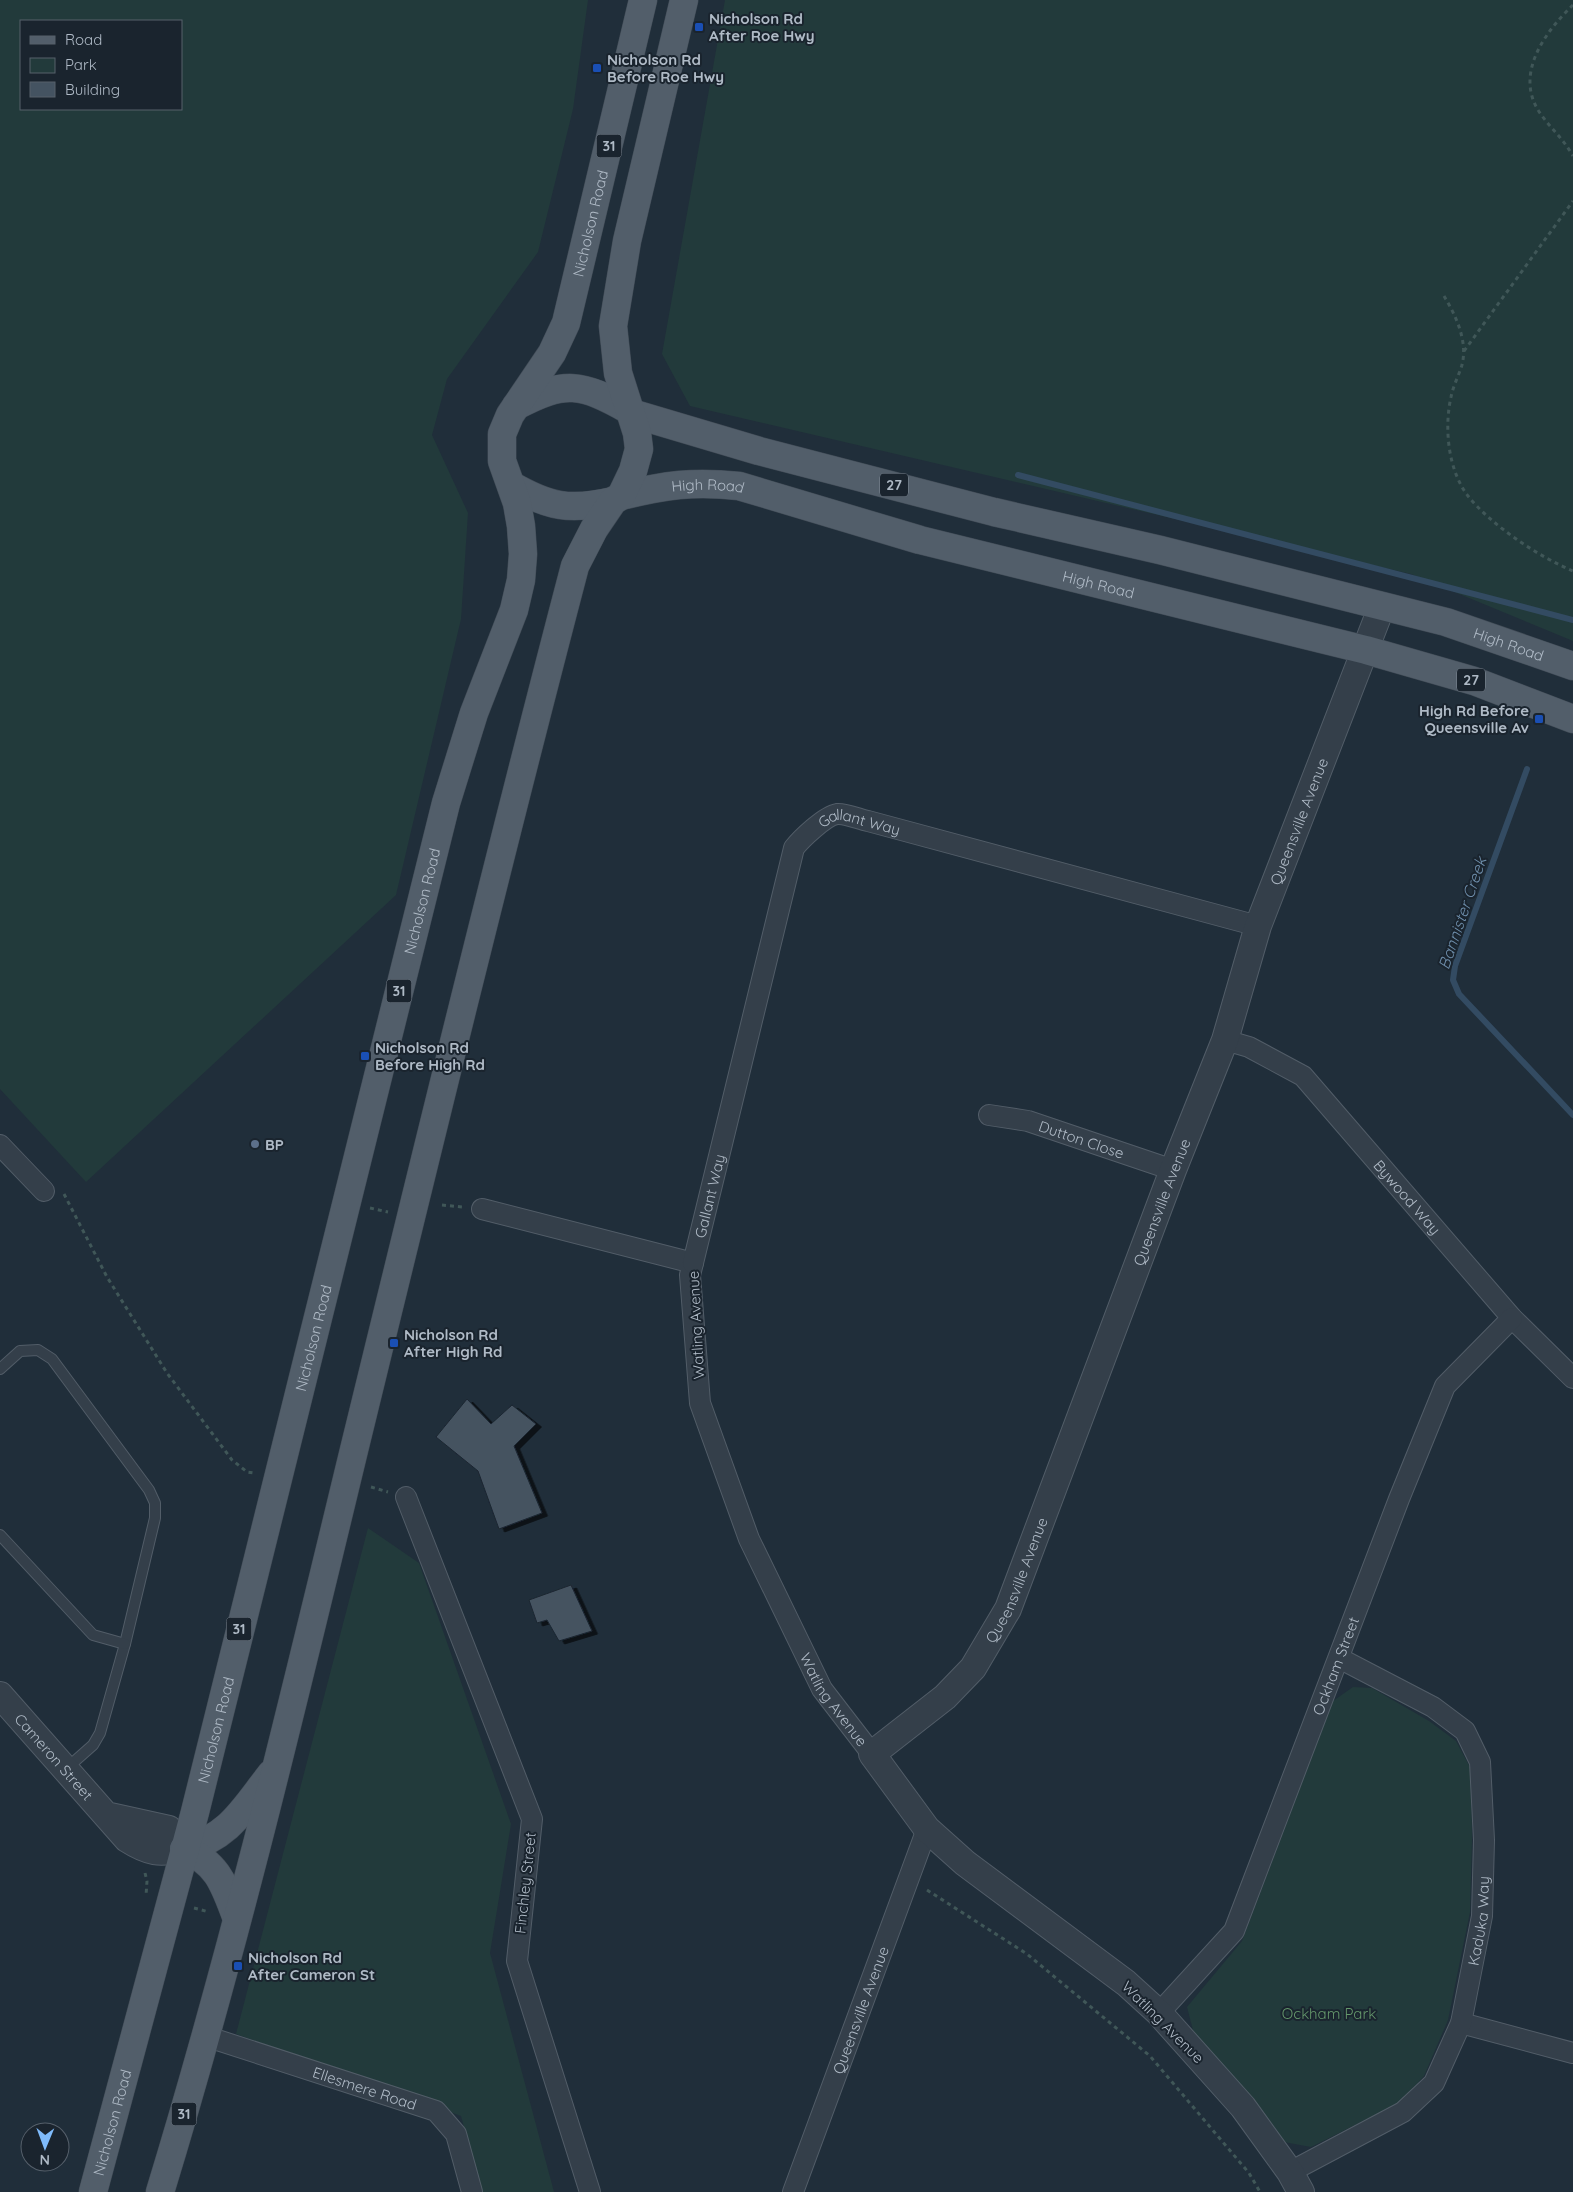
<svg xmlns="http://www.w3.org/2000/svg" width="1573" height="2192" font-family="Quicksand,sans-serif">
	<defs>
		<filter id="shadow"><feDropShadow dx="5.5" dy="3" stdDeviation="0" flood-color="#0009"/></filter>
	</defs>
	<rect width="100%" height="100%" fill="#202e3a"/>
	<!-- green -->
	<g fill="#223a3b" fill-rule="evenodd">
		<path d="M0 0H588L573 109 538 252 447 379 432 435 468 513 461 619 396 895 86 1182 0 1089ZM181 21V109H21V21Z"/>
		<path d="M725 0H1573V641L1411 574 690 406 662 354Z"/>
		<path d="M368 1528 419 1563 511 1824 490 1953 554 2192H482L461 2116 236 2034Z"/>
		<path d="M1353 1687 1372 1688 1429 1721 1456 1741 1471 1769 1472 1840 1470 1912 1448 2020 1424 2076 1399 2103 1311 2147 1284 2142 1194 2034 1187 2007 1242 1941 1333 1701Z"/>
	</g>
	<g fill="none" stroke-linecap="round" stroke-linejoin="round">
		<!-- stream -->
		<g stroke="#334b62" stroke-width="6">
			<path d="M1018 475 1573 620"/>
			<path d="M1527 769 1455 966 1453 980 1459 994 1573 1115"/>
		</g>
	</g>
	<!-- building -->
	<g fill="#445361" stroke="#1c2631" filter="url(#shadow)">
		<path d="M467 1399 491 1424 512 1405 536 1424 514 1446 542 1513 499 1529 478 1471 436 1437Z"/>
		<path d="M571 1585 592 1631 559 1641 547 1620 537 1623 529 1600Z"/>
	</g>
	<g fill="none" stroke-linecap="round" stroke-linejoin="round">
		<!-- service casing -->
		<g stroke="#525d68" stroke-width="12">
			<g id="service">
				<path d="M0 1369 20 1351 38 1350 52 1359 149 1490 155 1503V1518L125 1644 100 1733 93 1745 67 1768"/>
				<path d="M0 1535 93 1635 125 1644"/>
			</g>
		</g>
		<!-- minor casing -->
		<g stroke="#525d68" stroke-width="22">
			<g id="minor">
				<path id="s1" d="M1225 1040 1249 1047 1303 1076 1512 1318 1573 1378"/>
				<path id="s2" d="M989 1115 1028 1121 1173 1170"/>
				<path d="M0 1145 44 1191"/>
				<path id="s3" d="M482 1209 693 1263 690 1275 700 1403 749 1539 822 1689 872 1754"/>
				<path id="s4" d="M693 1263 794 848C801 839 825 816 837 814 845 813 859 819 868 821L1258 926"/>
				<path d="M406 1497 532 1819 517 1961 590 2192"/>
				<path id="s5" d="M1159 2013 1234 1931 1399 1499 1445 1386 1512 1318"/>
				<path d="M1461 2023 1573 2053"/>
				<path id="s6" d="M205 2036 436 2111 456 2134 472 2192"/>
				<path id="s7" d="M1290 2172 1403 2112 1434 2083 1461 2023 1482 1916 1484 1840 1480 1762 1465 1731 1433 1707 1339 1658"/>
				<path id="s8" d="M793 2192 927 1829"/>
			</g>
		</g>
		<!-- tertiary casing -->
		<g stroke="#525d68" stroke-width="28">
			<g id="tertiary">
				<path id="s9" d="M0 1695 127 1839C149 1853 159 1854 184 1849L169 1829 110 1816"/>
				<path id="s10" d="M1301 2192 1290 2172 1243 2107 1159 2013 1126 1983 965 1863 927 1829 872 1754 945 1697 973 1668 1008 1609 1173 1170 1225 1040 1258 926 1382 606"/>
			</g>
		</g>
		<!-- primary casing -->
		<g stroke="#404b56" stroke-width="29">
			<g id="primary">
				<path d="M516 406C565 380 581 383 629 410"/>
				<path id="s11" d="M631 413 759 451 994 512 1160 550 1446 622 1573 666"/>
				<path d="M511 485C549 507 570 511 613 501"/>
				<path id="s12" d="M621 496C665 485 693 481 739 486L920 540 1366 650 1474 681 1573 719"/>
				<path d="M184 1849C229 1838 244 1808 271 1774"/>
				<path d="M184 1849C219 1864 224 1885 237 1919"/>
				<path id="s13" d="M93 2192 195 1812 446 803 474 713 514 610 521 580 523 554 521 526 517 503 502 461V434L510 415 552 353 566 323 643 0"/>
				<path d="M160 2192C235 1947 294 1698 354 1450 426 1155 498 860 575 566L594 529 613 501 621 496 633 471 639 449 637 433 618 373 613 326 627 241 684 0"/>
			</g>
		</g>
		<!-- path -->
		<g stroke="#405758" stroke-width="3" stroke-dasharray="4 4" stroke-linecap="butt">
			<path d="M1573 5C1546 31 1515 72 1538 110 1548 126 1563 138 1573 156"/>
			<path d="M1444 296C1456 316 1468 341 1462 365 1459 375 1453 386 1451 397 1444 428 1448 470 1468 496 1491 525 1539 557 1573 571"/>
			<path d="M1464 351 1573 201"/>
			<path d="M64 1194 107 1277 167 1373 232 1460 247 1472 254 1473"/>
			<path d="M442 1205 462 1207"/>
			<path d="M370 1208 388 1212"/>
			<path d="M371 1487 388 1492"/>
			<path d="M145 1873 147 1881 146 1896"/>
			<path d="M927 1890 1027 1954 1150 2056 1249 2173 1260 2192"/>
			<path d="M194 1908 209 1912"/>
		</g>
		<!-- service -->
		<use href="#service" stroke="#343f4a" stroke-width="10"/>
		<!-- minor -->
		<use href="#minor" stroke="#343f4a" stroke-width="20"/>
		<!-- tertiary -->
		<use href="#tertiary" stroke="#343f4a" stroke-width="26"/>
		<!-- primary -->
		<use href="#primary" stroke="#525e6a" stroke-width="28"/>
	</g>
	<!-- markers -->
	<g fill="#1a4fb4" stroke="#1a242e" stroke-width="2">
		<rect x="694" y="22" width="10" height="10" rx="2.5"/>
		<rect x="592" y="63" width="10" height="10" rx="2.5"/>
		<rect x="1534" y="714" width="10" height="10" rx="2.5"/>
		<rect x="360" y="1051" width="10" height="10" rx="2.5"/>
		<rect x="389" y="1338" width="10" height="10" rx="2.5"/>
		<rect x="233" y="1961" width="10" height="10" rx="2.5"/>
	</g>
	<circle fill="#5c6f8a" stroke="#1a242e" stroke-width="2" cx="255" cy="1144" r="5"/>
	<g text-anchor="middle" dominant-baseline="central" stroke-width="4" stroke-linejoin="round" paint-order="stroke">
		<!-- shield labels -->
		<g fill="#1a242e" stroke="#828d98" stroke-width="1">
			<rect x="596.5" y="134.5" width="25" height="23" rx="4"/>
			<rect x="880" y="473.5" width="28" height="23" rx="4"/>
			<rect x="1457" y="668.5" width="28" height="23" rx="4"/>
			<rect x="386.5" y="979.5" width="25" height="23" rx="4"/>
			<rect x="226.5" y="1617.5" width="25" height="23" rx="4"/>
			<rect x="171.5" y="2102.5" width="25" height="23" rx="4"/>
		</g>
		<g font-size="14" font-weight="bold" fill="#afbac6">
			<text x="609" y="146">31</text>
			<text x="894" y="485">27</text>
			<text x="1471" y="680">27</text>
			<text x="399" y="991">31</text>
			<text x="239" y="1629">31</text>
			<text x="184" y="2114">31</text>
		</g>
		<!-- poi labels -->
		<g font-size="15" font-weight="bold" fill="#afbac6" stroke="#1a242e" text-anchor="start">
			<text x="709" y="18">Nicholson Rd<tspan x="709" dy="17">After Roe Hwy</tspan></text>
			<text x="607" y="59">Nicholson Rd<tspan x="607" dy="17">Before Roe Hwy</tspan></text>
			<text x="1529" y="710" text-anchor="end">High Rd Before<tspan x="1529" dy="17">Queensville Av</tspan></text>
			<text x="375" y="1047">Nicholson Rd<tspan x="375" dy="17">Before High Rd</tspan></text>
			<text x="265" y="1144">BP</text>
			<text x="404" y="1334">Nicholson Rd<tspan x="404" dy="17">After High Rd</tspan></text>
			<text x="248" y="1957">Nicholson Rd<tspan x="248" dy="17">After Cameron St</tspan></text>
		</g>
		<!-- street labels -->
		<g font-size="15" fill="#afbac6" stroke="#1a242e">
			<text stroke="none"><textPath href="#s13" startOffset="2049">Nicholson Road</textPath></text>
			<text stroke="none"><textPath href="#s12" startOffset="88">High Road</textPath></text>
			<text stroke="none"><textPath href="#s12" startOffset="492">High Road</textPath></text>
			<text stroke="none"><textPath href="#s11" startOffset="908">High Road</textPath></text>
			<text stroke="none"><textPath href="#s10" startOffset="1660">Queensville Avenue</textPath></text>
			<text stroke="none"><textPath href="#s4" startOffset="505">Gallant Way</textPath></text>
			<text stroke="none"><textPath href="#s13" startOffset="1332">Nicholson Road</textPath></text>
			<text stroke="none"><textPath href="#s2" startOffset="96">Dutton Close</textPath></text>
			<text stroke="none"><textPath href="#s4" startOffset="69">Gallant Way</textPath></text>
			<text stroke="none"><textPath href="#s1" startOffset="246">Bywood Way</textPath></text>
			<text stroke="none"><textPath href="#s10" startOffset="1255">Queensville Avenue</textPath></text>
			<text transform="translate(696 1325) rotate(-93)">Watling Avenue</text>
			<text stroke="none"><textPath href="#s13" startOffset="882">Nicholson Road</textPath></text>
			<text stroke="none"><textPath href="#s10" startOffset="850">Queensville Avenue</textPath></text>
			<text stroke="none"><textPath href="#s5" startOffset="395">Ockham Street</textPath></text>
			<text stroke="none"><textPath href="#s3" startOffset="685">Watling Avenue</textPath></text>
			<text stroke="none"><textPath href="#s13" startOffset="478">Nicholson Road</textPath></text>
			<text stroke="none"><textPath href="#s9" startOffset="82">Cameron Street</textPath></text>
			<text transform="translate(525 1883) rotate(-84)">Finchley Street</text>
			<text stroke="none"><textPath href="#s7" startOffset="340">Kaduka Way</textPath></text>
			<text stroke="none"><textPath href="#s8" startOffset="194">Queensville Avenue</textPath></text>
			<text transform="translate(1163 2022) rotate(45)">Watling Avenue</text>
			<text stroke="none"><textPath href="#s6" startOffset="168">Ellesmere Road</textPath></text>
			<text stroke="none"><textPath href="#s13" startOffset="72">Nicholson Road</textPath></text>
		</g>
		<!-- park labels -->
		<g font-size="15" fill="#65986c" stroke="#1a242e">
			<text x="1329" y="2013">Ockham Park</text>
		</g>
		<!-- water labels -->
		<g font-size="16" font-style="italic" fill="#6e8eab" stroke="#1a242e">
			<text transform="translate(1462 913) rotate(-71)">Bannister Creek</text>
		</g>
	</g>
	<!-- legend -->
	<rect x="20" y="20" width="162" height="90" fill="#1a242e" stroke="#56606b"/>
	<rect x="30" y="36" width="25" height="8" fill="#525e6a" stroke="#56606b"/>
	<text x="65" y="45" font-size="15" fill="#afbac6">Road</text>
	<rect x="30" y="58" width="25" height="15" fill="#223a3b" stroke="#56606b"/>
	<text x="65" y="70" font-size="15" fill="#afbac6">Park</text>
	<rect x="30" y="82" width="25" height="15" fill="#445361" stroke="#56606b"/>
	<text x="65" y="95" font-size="15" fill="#afbac6">Building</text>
	<!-- north arrow -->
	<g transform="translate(45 2147) rotate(181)"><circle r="24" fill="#1a242e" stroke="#56606b"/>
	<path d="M0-4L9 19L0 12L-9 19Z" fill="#7fbbfb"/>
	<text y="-8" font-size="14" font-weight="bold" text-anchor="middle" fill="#afbac6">N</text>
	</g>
</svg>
